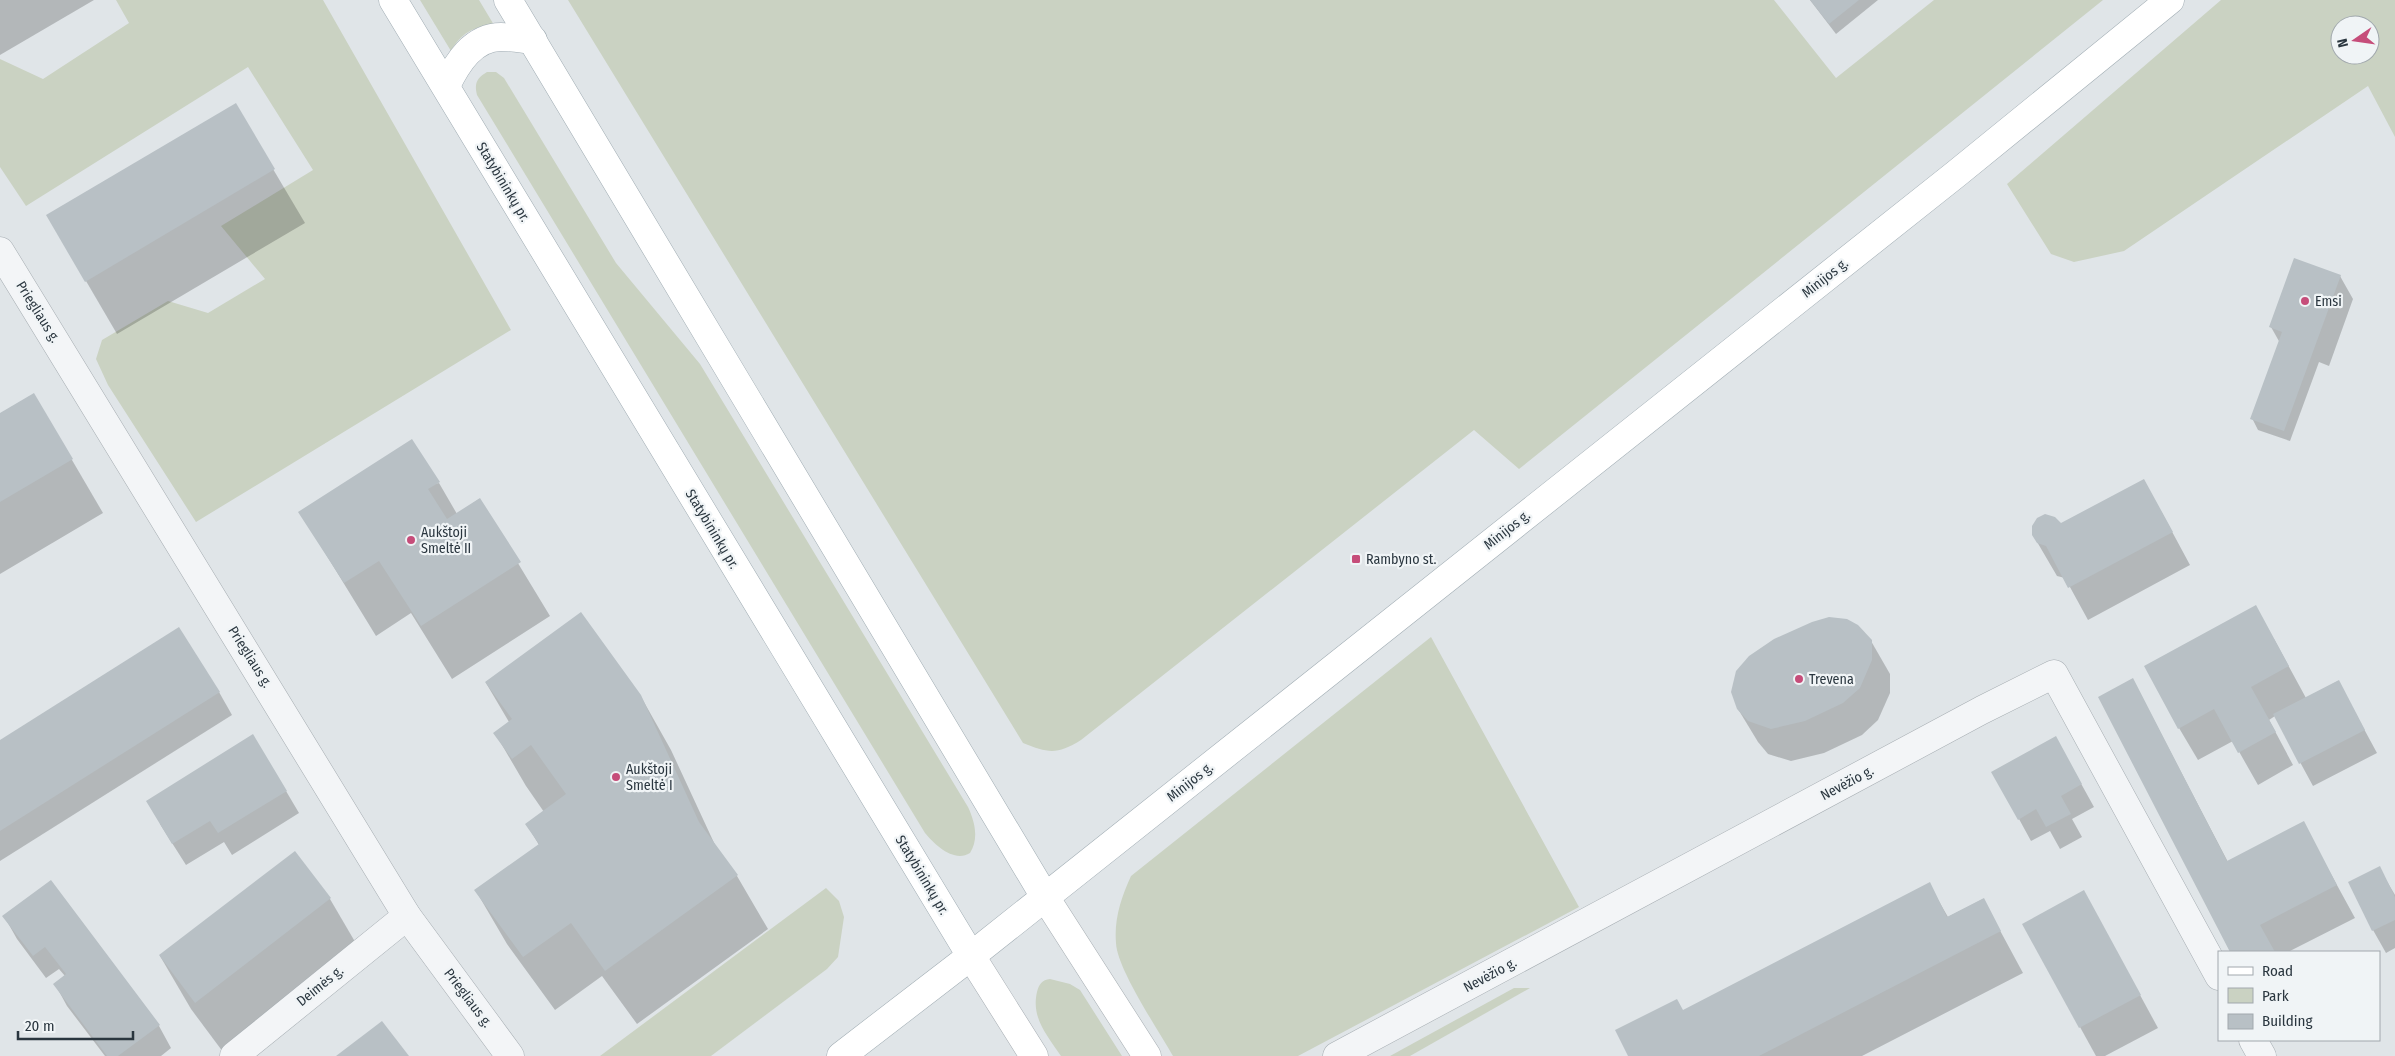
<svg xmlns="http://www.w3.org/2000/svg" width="2395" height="1056" font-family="'Fira Sans Condensed',sans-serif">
	<rect width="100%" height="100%" fill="#e0e5e8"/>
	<!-- green -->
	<g fill="#cad2c2" fill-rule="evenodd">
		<path d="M116 0H323L511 330 196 522 108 385 96 359 102 340 168 301 208 313 265 279 221 226 313 170 248 67 26 206 0 167V59L43 79 129 23Z"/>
		<path d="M420 0H479L494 25C474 26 461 33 451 51Z"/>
		<path d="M568 0H1774L1836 78 1934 0H2103L1519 469 1474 430 1081 740C1057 755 1048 753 1023 743Z"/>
		<path d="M2221 0H2395V137L2368 86 2124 251 2074 262 2051 254 2007 184ZM2340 25H2370V55H2340Z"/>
		<path d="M487 72H496L504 78 616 263 700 364 968 807C975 822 979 839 970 853 954 863 935 845 925 833L477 95C474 83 477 78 487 72Z"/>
		<path d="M1431 637 1579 907 1298 1056H1173C1159 1031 1117 969 1116 943 1114 919 1121 898 1131 876Z"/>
		<path d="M826 888 839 901 844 917 838 957 827 969 711 1056H600Z"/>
		<path d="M1050 979 1070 984 1080 990 1122 1056H1061C1047 1035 1031 1018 1037 992 1039 984 1042 980 1050 979Z"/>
		<path d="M1514 988H1530L1410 1056H1390Z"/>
	</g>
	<!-- shadow -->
	<g fill="#0003">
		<path d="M0 0H94L0 55Z"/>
		<path d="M1810 0H1878L1836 34Z"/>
		<path d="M235 105 305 223 117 334 48 216Z"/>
		<path d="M2340 276 2353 299 2329 366 2319 362 2290 441 2258 430 2252 418 2280 343 2271 327Z"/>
		<path d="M0 414 72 460 103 513 0 574Z"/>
		<path d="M439 483 457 514 479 499 550 616 452 679 411 613 376 636 300 512Z"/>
		<path d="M2162 513 2190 565 2088 620 2065 578 2057 576 2033 535Z"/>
		<path d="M2274 639 2306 698 2338 681 2377 753 2313 786 2275 716 2269 720 2293 765 2258 785 2233 741 2198 760 2179 728Z"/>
		<path d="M1871 641 1890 674V693L1878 720 1862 735 1824 753 1791 761 1768 754 1758 742 1738 709Z"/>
		<path d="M2133 680 2228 862 2303 823 2355 918 2288 952H2232L2100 697Z"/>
		<path d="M486 683 640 695 671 750 716 847 737 876 768 929 637 1024 602 976 555 1010 507 944 476 891 539 845 527 825 544 812 526 786 495 733 509 722Z"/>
		<path d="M219 692 232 715 0 861V741Z"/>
		<path d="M2068 760 2094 807 2072 819 2082 837 2060 849 2050 831 2031 841 2019 819Z"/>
		<path d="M286 791 299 813 232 855 224 842 186 865 160 824Z"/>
		<path d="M295 853 330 899 361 952 226 1056 191 1009 160 956Z"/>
		<path d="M2379 868 2395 895V948L2386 953 2373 930Z"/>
		<path d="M1929 884 1948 917 1983 899 2023 973 1862 1056H1630L1683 1011Z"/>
		<path d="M2084 892 2158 1028 2105 1056H2096L2080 1027Z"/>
		<path d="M4 916 159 1026 171 1048 161 1056H105L67 1006 55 984 65 976 59 969 46 978 17 939Z"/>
	</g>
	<!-- building -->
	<g fill="#b8c0c5">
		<path d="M1810 0H1859L1829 24Z"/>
		<path d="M236 103 275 169 85 282 46 215Z"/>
		<path d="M2294 258 2341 275 2284 431 2250 419 2282 332 2269 327Z"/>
		<path d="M34 393 73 459 0 502V413Z"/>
		<path d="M412 439 440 482 428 489 447 519 480 498 521 562 421 626 379 561 344 583 298 512Z"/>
		<path d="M2144 479 2173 532 2068 588 2046 546 2037 543 2032 535V526L2037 518 2045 514 2055 517 2061 523Z"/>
		<path d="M2256 605 2289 666 2251 687 2276 732 2238 753 2214 709 2178 729 2144 666Z"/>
		<path d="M581 612 641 695 699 822 738 875 605 971 571 923 523 957 474 890 539 844 525 824 566 794 531 745 512 759 493 733 512 719 485 682Z"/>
		<path d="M1829 617 1847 619 1858 625 1872 640V660L1860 688 1843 703 1805 721 1771 729 1748 721 1737 709 1731 692 1736 671 1749 656 1774 639 1812 622Z"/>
		<path d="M179 627 220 692 0 831V740Z"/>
		<path d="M2133 678 2227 861 2304 821 2337 885 2260 925 2275 952H2230L2098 697Z"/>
		<path d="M2339 680 2365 730 2299 764 2273 714Z"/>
		<path d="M253 734 287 791 218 833 210 821 172 844 146 801Z"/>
		<path d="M2056 736 2082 784 2061 796 2071 814 2046 827 2036 809 2018 820 1991 772Z"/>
		<path d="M295 851 331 898 195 1003 159 955Z"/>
		<path d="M2380 866 2395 897V920L2372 931 2348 882Z"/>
		<path d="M51 880 160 1025 118 1056H107L53 984 66 974 45 947 33 956 2 916Z"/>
		<path d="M1930 882 1947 917 1984 898 2001 931 1759 1056H1628L1615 1030 1677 999 1683 1010Z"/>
		<path d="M2084 890 2141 995 2079 1028 2022 924Z"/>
		<path d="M382 1021 409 1056H336Z"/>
	</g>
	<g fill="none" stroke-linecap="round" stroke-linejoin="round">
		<!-- minor casing -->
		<g stroke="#a6adb2" stroke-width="29">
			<g id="minor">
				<path d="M0 251 407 916 510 1056"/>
				<path d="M2253 1040 2262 1056"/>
				<path d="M234 1056 407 916"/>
				<path d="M1337 1056 1982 710 2054 674 2219 976"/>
			</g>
		</g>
		<!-- secondary casing -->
		<g stroke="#a6adb2" stroke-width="29">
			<g id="secondary">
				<path d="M1045 897 1147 1056"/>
				<path d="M971 956 1034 1056"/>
			</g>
		</g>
		<!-- primary casing -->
		<g stroke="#a0acb3" stroke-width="29">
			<g id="primary">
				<path d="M393 0 971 956"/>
				<path d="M508 0 1045 897"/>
				<path d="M446 86C457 63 473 37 501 37 512 37 523 39 533 40"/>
				<path d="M841 1056 971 956 1956 174 2170 0"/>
			</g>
		</g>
		<!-- minor -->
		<use href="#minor" stroke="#f3f5f7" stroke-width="28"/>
		<!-- secondary -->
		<use href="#secondary" stroke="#fff" stroke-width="28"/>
		<!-- primary -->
		<use href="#primary" stroke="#fff" stroke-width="28"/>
	</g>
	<!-- markers -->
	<g fill="#c64d7a" stroke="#f0f4f6" stroke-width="2">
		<circle cx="2305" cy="301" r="5"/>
		<circle cx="411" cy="540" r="5"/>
		<rect x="1351" y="554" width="10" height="10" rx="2.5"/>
		<circle cx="1799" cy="679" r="5"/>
		<circle cx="616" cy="777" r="5"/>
	</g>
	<g text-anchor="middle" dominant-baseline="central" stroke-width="4.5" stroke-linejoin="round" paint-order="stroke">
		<!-- street labels -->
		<g font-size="14" fill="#2a363f" stroke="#f0f4f6">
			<text transform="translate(503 182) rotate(59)">Statybininkų pr.</text>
			<text transform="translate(1825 278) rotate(-38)">Minijos g.</text>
			<text transform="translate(38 312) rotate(58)">Priegliaus g.</text>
			<text transform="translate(712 529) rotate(59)">Statybininkų pr.</text>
			<text transform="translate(1507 530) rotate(-38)">Minijos g.</text>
			<text transform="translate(250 657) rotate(58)">Priegliaus g.</text>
			<text transform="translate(1190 782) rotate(-38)">Minijos g.</text>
			<text transform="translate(1847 783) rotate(-28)">Nevėžio g.</text>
			<text transform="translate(922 875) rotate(59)">Statybininkų pr.</text>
			<text transform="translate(1490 975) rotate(-28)">Nevėžio g.</text>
			<text transform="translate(320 986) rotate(-39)">Deimės g.</text>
			<text transform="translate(468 998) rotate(53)">Priegliaus g.</text>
		</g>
		<!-- poi labels -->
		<g font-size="14" fill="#2a363f" stroke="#f0f4f6" text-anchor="start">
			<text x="2315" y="301">Emsi</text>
			<text x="421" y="532">Aukštoji<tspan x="421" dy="16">Smeltė II</tspan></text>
			<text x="1366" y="559">Rambyno st.</text>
			<text x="1809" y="679">Trevena</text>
			<text x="626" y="769">Aukštoji<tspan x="626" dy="16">Smeltė I</tspan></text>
		</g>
	</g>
	<!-- legend -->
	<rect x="2218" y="951" width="162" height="90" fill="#f0f4f6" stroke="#a1a8ad"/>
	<rect x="2228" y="967" width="25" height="8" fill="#ffffff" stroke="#a1a8ad"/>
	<text x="2262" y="976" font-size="15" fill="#2a363f">Road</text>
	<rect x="2228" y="988" width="25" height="15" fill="#cad2c2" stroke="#a1a8ad"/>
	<text x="2262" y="1001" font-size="15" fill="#2a363f">Park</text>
	<rect x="2228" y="1014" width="25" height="15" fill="#b8c0c5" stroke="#a1a8ad"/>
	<text x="2262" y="1026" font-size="15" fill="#2a363f">Building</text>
	<!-- north arrow -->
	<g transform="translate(2355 40) rotate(257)"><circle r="24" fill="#f0f4f6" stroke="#a1a8ad"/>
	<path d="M0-4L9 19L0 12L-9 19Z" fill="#c64d7a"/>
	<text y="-8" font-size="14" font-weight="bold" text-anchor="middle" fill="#2a363f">N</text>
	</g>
	<!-- scale -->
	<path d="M18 1031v8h115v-8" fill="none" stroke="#2a363f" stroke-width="2.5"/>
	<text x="25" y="1031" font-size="15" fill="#2a363f" stroke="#f0f4f6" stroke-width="4" paint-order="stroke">20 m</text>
</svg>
